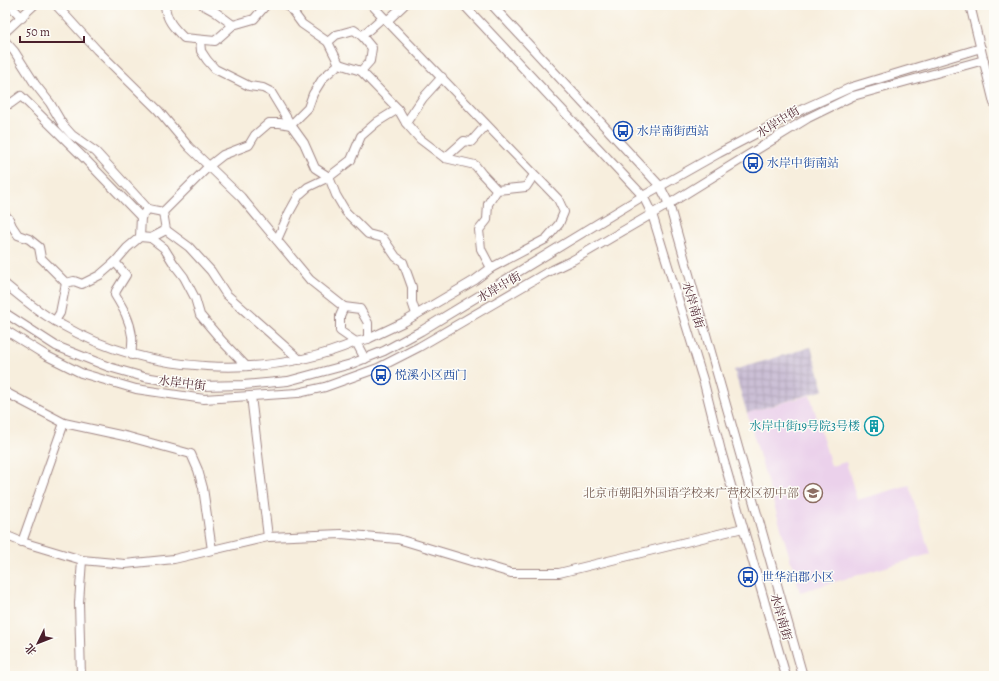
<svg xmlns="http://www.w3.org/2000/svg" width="999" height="681" font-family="Alegreya,'Noto Serif SC',serif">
	<defs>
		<pattern id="industrial-grid" width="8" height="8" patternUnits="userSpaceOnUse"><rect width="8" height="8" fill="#cbbfd5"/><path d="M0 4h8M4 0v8" fill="none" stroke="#b0a4b7"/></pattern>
	</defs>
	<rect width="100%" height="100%" fill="#fdfcf7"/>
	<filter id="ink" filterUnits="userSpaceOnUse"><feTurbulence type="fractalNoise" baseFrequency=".025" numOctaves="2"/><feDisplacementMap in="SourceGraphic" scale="8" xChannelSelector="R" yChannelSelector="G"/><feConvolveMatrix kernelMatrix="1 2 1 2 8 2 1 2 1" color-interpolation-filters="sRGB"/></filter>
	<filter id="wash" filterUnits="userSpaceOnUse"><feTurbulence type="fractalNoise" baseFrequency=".012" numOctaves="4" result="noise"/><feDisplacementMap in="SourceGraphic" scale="16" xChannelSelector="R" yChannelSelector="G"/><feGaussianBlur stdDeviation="0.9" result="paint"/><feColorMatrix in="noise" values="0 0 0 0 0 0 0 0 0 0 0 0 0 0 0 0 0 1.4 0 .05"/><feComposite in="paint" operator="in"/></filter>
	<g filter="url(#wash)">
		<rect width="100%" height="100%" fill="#f7eedd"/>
		<!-- built -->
		<path fill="#ebd1eb" d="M810 395 831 466 846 462 857 500 909 485 930 554 800 592 747 413Z"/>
		<!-- industrial -->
		<path fill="url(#industrial-grid)" d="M811 347 824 390 747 413 734 370Z"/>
	</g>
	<g filter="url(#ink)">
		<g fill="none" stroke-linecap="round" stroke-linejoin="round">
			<!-- minor casing -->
			<g stroke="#a08684" stroke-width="10">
				<g id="minor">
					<path d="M10 5 22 18"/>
					<path d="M165 5C166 20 174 28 184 38L215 41 233 25"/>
					<path d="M203 5 214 11 233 25 254 19 266 5"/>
					<path d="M288 5 302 24 328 42"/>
					<path d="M372 5 387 21 404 5"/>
					<path d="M464 5 643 196 652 214 704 383 721 451 786 676"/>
					<path d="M492 5 660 186 669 204 803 676"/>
					<path d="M970 5 994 103"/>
					<path d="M5 32 34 5"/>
					<path d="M200 40 201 51 207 60 215 69 249 86 263 88 271 92 291 125 304 143 315 168 329 177 336 195 346 212 368 234 383 238 396 257 403 262 412 287V302L416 314"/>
					<path d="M5 41 14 51 35 84 50 103 63 125 72 135 96 152 148 209"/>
					<path d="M339 64 361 71 370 61 372 48 362 36"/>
					<path d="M361 71 398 109 406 123 420 139 445 158 475 165 482 174 497 190"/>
					<path d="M5 102 10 104 21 96 86 160 141 217"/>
					<path d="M406 123 423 98 442 77"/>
					<path d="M445 158 464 141 471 142 486 125"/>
					<path d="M5 215 9 219 12 226 18 235 29 239 39 247 41 258 66 283 74 281 82 284 100 275 115 262"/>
					<path d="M166 230 189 247 211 271 226 294 300 360"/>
					<path d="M140 237 141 217 148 209 163 212 209 166 223 155 249 145 255 135 269 123H280L291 125 308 108 313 94 323 78 339 64 328 42 336 35 354 30 362 36 383 17"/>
					<path d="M151 238 166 230 163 212"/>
					<path d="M277 240 289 213 299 195 308 187 329 177 351 160 361 136 377 122 398 109"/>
					<path d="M491 268 481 249 479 230 487 220 488 204 497 190 526 187 534 175"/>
					<path d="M5 284C23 299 41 314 62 325 147 374 266 380 356 342L340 331V316L344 307 310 280 241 197 189 147 158 110 97 50 56 5"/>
					<path d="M344 307 360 309 368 323V339"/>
					<path d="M5 313 56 346 109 367 144 377 202 386 243 385 288 381 351 364 384 351 421 331 643 196 719 153 803 109 852 87 981 48"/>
					<path d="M55 321 60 313 66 283"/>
					<path d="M5 330 47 356 81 373 136 389 204 399 298 393 325 387 378 368 419 347 546 273 573 260 669 204 808 118 853 96 984 60"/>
					<path d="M132 355C131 348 133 341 132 336 130 320 123 308 115 295L116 291 126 275 115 262 127 248 140 237 151 238 164 248 174 264 184 277 195 298 200 315 222 341 246 366"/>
					<path d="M365 359 356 342 368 339 404 322 475 280 491 268 546 239 559 224 564 212 558 199 387 21"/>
					<path d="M5 392 64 423 129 437 191 454 198 470 203 488 212 550"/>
					<path d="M251 396 268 537"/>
					<path d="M5 535 22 542 82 560 125 564 174 559 268 537 341 534 398 539 511 573H559L743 528"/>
					<path d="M22 542 64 423"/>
					<path d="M81 676 79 603 82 560"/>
				</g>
			</g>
			<!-- minor -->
			<use href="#minor" stroke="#fff" stroke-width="8"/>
		</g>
	</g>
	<!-- icons -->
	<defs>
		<g id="bus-ring" transform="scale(1)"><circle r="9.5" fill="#fdfcf7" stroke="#1a4fb4" stroke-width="1.5"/><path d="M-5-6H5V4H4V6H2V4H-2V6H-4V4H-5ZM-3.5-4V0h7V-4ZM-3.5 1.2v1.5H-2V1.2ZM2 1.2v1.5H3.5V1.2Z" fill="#1a4fb4"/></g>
		<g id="building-ring" transform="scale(1)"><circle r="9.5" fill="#fdfcf7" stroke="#0f9aa8" stroke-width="1.5"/><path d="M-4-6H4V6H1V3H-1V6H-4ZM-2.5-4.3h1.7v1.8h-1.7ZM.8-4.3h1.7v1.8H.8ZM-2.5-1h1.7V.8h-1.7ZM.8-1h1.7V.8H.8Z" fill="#0f9aa8"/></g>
		<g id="school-ring" transform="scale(1)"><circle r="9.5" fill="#fdfcf7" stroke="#8d6e63" stroke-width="1.5"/><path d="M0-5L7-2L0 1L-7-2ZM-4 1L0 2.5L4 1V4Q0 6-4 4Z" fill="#8d6e63"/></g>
	</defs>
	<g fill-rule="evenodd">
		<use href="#bus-ring" x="623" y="131"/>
		<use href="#bus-ring" x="753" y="163"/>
		<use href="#bus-ring" x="381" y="375"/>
		<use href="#building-ring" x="874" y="426"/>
		<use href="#school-ring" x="813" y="493"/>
		<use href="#bus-ring" x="748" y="577"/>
	</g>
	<g text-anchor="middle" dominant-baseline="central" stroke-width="3" stroke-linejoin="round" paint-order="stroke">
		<!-- street labels -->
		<g font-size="12" fill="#4a1f2b" stroke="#fdfcf7">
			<text transform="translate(778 122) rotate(-32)">水岸中街</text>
			<text transform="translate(499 287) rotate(-30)">水岸中街</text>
			<text transform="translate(693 305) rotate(73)">水岸南街</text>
			<text transform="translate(182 383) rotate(7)">水岸中街</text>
			<text transform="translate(781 617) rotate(74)">水岸南街</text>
		</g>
		<!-- transit labels -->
		<g font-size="12" fill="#164399" stroke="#fdfcf7" text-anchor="start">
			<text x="637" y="131">水岸南街西站</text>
			<text x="767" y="163">水岸中街南站</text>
			<text x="395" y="375">悦溪小区西门</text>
			<text x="762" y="577">世华泊郡小区</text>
		</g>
		<!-- culture labels -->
		<g font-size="12" fill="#0d838f" stroke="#fdfcf7" text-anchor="end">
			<text x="860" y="426">水岸中街19号院3号楼</text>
		</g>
		<!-- education labels -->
		<g font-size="12" fill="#785e54" stroke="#fdfcf7" text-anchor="end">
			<text x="799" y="493">北京市朝阳外国语学校来广营校区初中部</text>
		</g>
	</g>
	<!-- margin -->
	<rect width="999" height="681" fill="none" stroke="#fdfcf7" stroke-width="20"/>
	<!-- north arrow -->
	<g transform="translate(38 643) rotate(227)" stroke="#fdfcf7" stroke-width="3" paint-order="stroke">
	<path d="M0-3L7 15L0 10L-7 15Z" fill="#4a1f2b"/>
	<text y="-6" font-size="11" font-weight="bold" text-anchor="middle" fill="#4a1f2b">北</text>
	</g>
	<!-- scale -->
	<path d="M20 36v6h64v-6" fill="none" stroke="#4a1f2b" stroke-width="2"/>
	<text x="26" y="36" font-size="12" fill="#4a1f2b" stroke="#fdfcf7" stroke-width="3" paint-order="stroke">50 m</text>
</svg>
